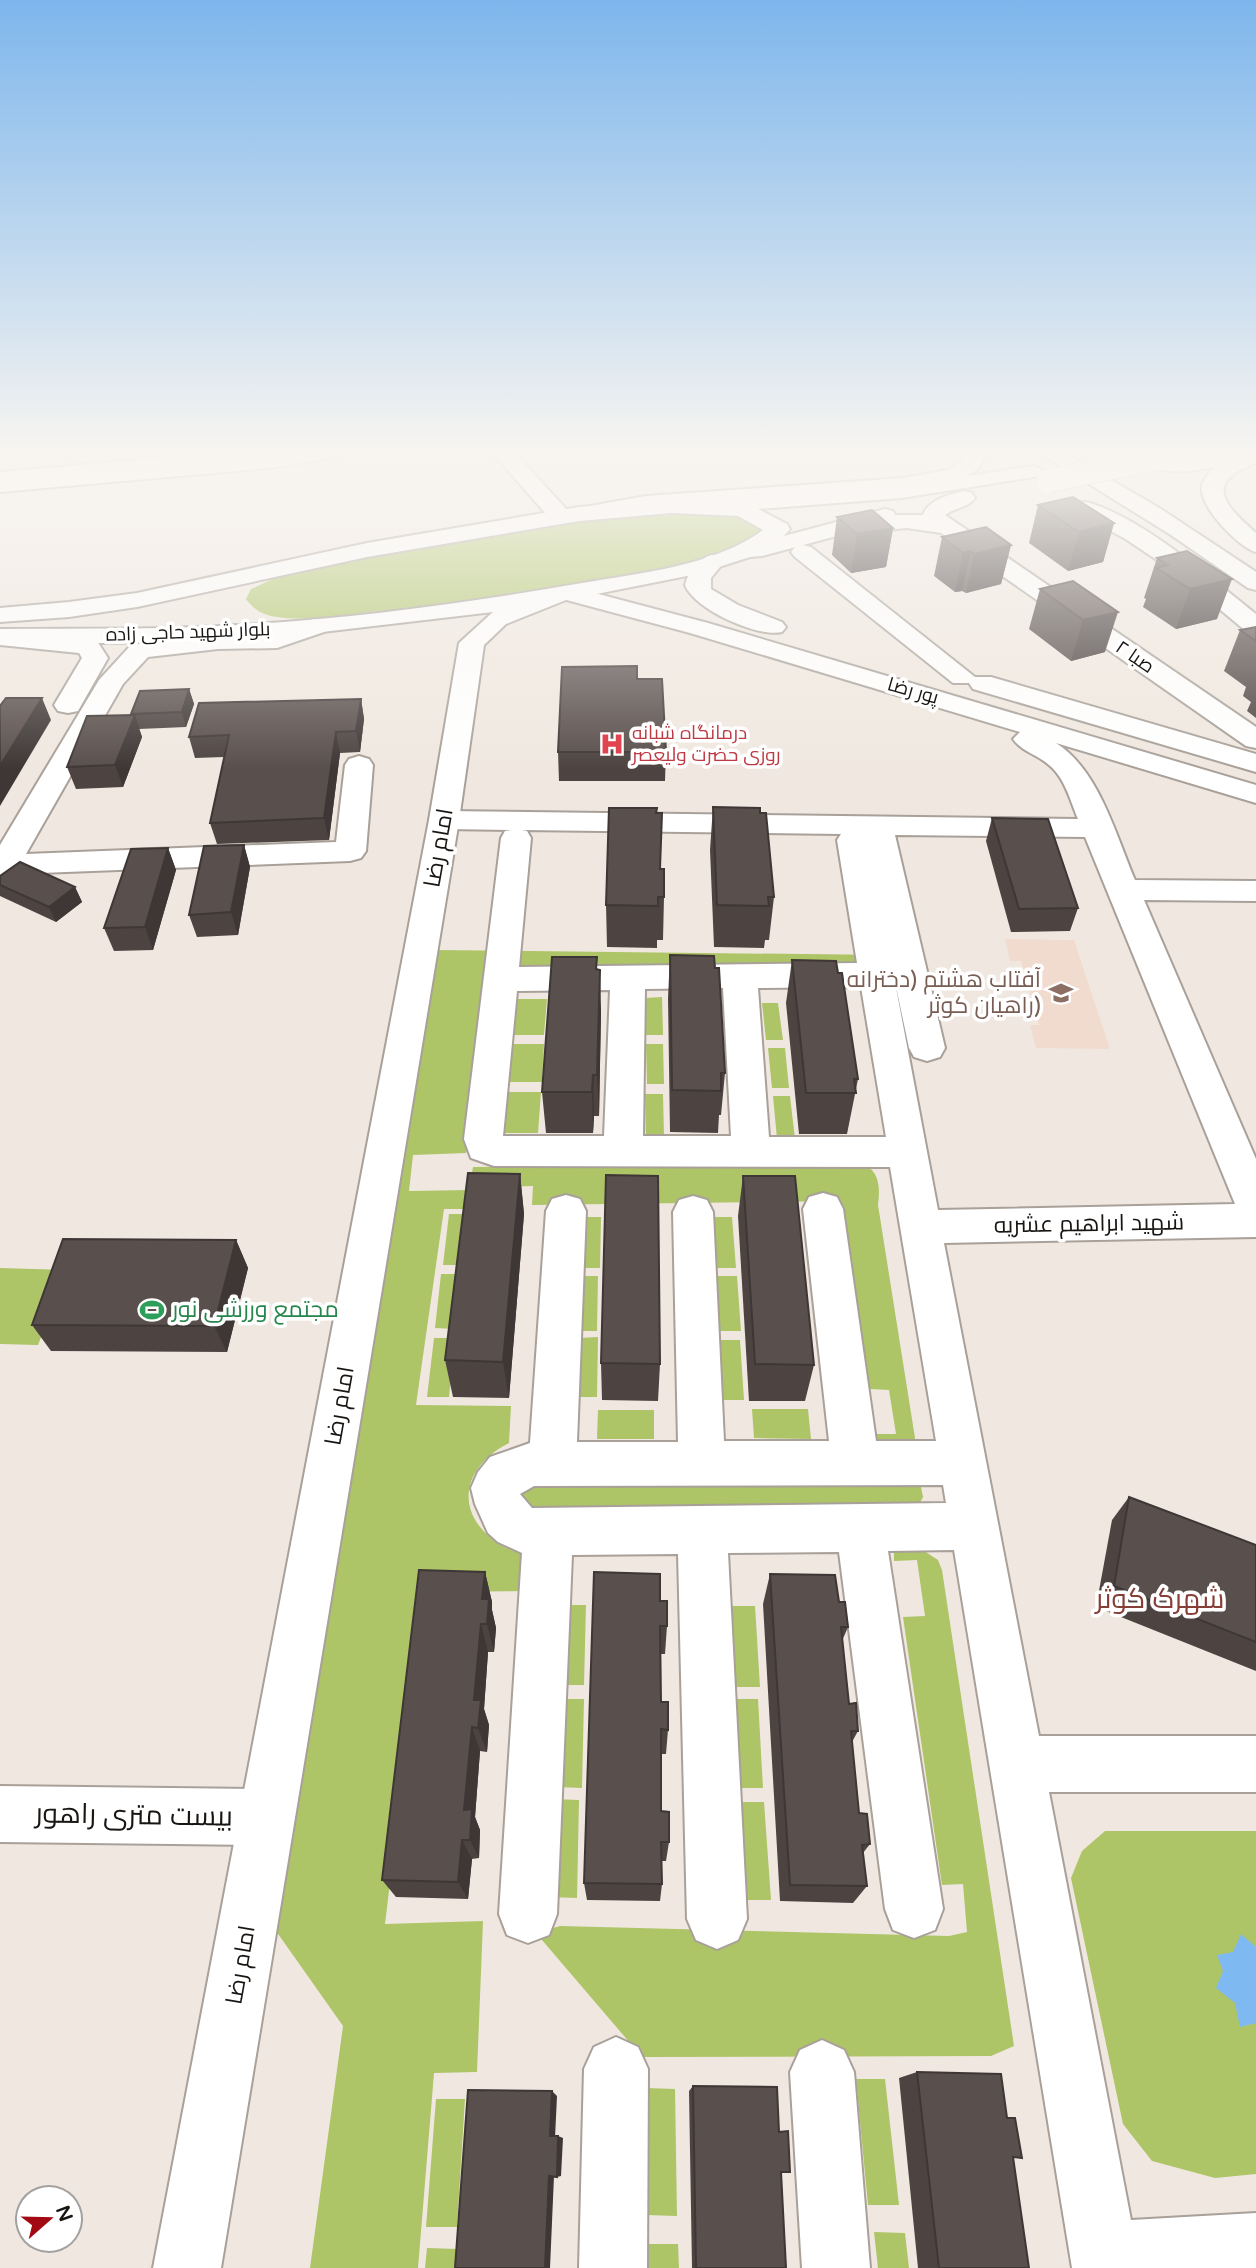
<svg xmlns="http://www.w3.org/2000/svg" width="1256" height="2268" font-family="'Varela Round',Cairo,sans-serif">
	<rect width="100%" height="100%" fill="#f0e8e0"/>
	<!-- education -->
	<path fill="#f1dbce" d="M1005 939 1074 940 1110 1049 1036 1048 1030 1025H1039L1021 961H1010Z"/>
	<!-- green -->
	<g fill="#adc467">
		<path d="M705 513 738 516 760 524C761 536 753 542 743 548 718 561 683 564 656 569 564 588 471 603 378 611 345 614 309 622 277 617 263 615 254 610 246 599L251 589 275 578 347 560 551 523Z"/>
		<path d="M433 950 888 955 890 965 485 975 466 1153 413 1155 409 1191 469 1190 473 1167 866 1165C880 1174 880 1189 878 1205L915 1438 914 1451 876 1447 873 1439 877 1434H896L889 1390 870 1389 844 1206 838 1201 532 1205 533 1186 493 1187 490 1209H444L416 1405 511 1406 509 1443C467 1464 452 1506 492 1539 505 1550 523 1554 538 1559L535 1591 425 1592 385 1924 483 1921 477 2072 434 2073 418 2268H310L343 2026 276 1931Z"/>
		<path d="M662 997 663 1035H646L645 998Z"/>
		<path d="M514 999H547L544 1035H511Z"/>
		<path d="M762 1003H778L783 1040H766Z"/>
		<path d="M511 1044H544L542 1082H508Z"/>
		<path d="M646 1044H663L664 1084H647Z"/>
		<path d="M768 1048H785L789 1088H772Z"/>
		<path d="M506 1092H541L538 1133H503Z"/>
		<path d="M645 1094H663L664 1137H646Z"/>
		<path d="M773 1096H790L795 1139H777Z"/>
		<path d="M449 1214H467L463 1265H443Z"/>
		<path d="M582 1217H601L600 1268H581Z"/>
		<path d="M713 1217H732L736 1268H716Z"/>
		<path d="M0 1268 67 1270 38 1345 0 1344Z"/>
		<path d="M441 1274H460L455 1329 435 1328Z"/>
		<path d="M578 1276H598L597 1331H577Z"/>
		<path d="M717 1276H737L741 1331H720Z"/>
		<path d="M598 1337 597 1397H576L578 1338Z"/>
		<path d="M434 1338H455L449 1397H427Z"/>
		<path d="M720 1340H740L744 1400H723Z"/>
		<path d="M752 1409H808L811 1439 754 1438Z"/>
		<path d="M598 1410H654V1439H597Z"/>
		<path d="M522 1481 914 1482 921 1487 923 1497 919 1505 528 1511 515 1489Z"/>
		<path d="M918 1547 938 1560 942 1570 1014 2046 991 2056 642 2057 536 1933 560 1926 949 1936 967 1932 963 1884 942 1885 903 1617 925 1616 917 1560 894 1561V1551Z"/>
		<path d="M562 1605H586L584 1685H559Z"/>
		<path d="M732 1606H755L760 1687H736Z"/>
		<path d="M559 1699H584L582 1788 556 1787Z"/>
		<path d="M733 1699H758L763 1788H737Z"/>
		<path d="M553 1799 579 1800 577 1898 550 1897Z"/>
		<path d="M738 1802H764L771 1900H743Z"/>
		<path d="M1105 1831H1256V2174L1215 2178 1152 2161 1123 2124 1071 1878 1082 1851Z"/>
		<path d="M856 2079H885L899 2205H868Z"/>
		<path d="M645 2088 675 2089 677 2216 646 2215Z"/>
		<path d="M436 2099H465L457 2227H426Z"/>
		<path d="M874 2232 905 2233 909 2268H878Z"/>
		<path d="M647 2244H678L679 2268H647Z"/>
		<path d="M427 2248 458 2249 457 2268H425Z"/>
	</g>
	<!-- water -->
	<path fill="#7ebaf1" d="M1241 1934 1256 1947V2023L1240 2027 1235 2003 1216 1988 1223 1971 1217 1955 1233 1952Z"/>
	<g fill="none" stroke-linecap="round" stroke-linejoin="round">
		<!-- minor casing -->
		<g stroke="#a8a099" stroke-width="4">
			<g id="minor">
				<path d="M238 451H351C346 457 285 465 271 468L0 492V472Z"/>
				<path d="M491 451H513L569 512 572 517 569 522H553Z"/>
				<path d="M964 491 972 493 975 498C969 507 954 508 945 515L1256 727V748L1246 746 941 533 907 528 843 534 835 532 832 527 835 522 882 515H923C928 500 948 495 964 491Z"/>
				<path d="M1086 502C1140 516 1212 579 1256 614V635L1247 632 1175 572 1124 538 1082 516 1054 515 1051 510 1054 505Z"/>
				<path d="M803 545 811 547 975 677H991L1256 754V772L973 689 969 683H953L795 557 791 552 795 547Z"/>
				<path d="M712 555 720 557 724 562 711 578V589L738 605 782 622 786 627 782 632C758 638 694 609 685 585 688 572 699 558 712 555Z"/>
				<path d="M568 586 708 623 1256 785V803L1056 743C1099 770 1116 836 1135 880L1256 881V901L1144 900 1256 1159V1237L944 1243 1039 1736H1256V1792H1049L1131 2220 1256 2213V2268H1072L954 1550 888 1551 943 1909 935 1930 914 1938 893 1930 885 1909 839 1552 728 1553 747 1919 738 1940 717 1949 696 1940 687 1919 678 1554 572 1555 557 1914 549 1935 528 1943 507 1935 499 1914 522 1553 498 1542 488 1533 475 1504 471 1488 478 1472 490 1457 530 1443 546 1211 552 1199 566 1195 580 1199 586 1211 577 1442H678L673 1212 679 1200 693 1196 707 1200 713 1212 724 1441H829L803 1209 809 1197 823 1193 837 1197 843 1209 876 1441H936L890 1167 494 1166 471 1158 464 1139 501 838 505 831 511 830 444 829 433 826 429 820 433 814 444 811 1078 819C1070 800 1065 778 1049 765 1038 755 1021 751 1013 739L1020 732 690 633 559 598 556 593 559 588ZM522 830 841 834 837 840 857 963 519 967 531 838 527 831ZM895 835 1085 837 1235 1204 938 1210 894 977 909 1048 914 1057 927 1061 940 1057 945 1048ZM861 987 886 1137H769L758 988ZM723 988 731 1136H643L645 989ZM610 990 604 1136H503L517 991ZM943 1485 946 1503 532 1508 520 1494 534 1486Z"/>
				<path d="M315 619 324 622 328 627 324 632 277 648 218 649 148 657 123 684 26 854 336 842 345 765 349 759 359 756 369 759 373 765 366 851 361 858 350 861 14 874 11 879 0 882V845L99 680 131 645 218 633 274 632Z"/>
				<path d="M0 629 97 641 108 658 78 711 68 713 58 711 54 705 82 658 79 653 0 645Z"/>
				<path d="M0 1786 267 1789 287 1797 295 1817 287 1837 267 1845 0 1842Z"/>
				<path d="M616 2037 638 2047 648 2069 647 2268H579L584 2069 594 2047Z"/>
				<path d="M822 2040 844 2050 854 2072 870 2268H802L790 2072 800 2050Z"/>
			</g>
		</g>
		<!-- major casing -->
		<g stroke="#a8a099" stroke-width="4">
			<g id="major">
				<path d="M1164 451H1202L1199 455 1172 461 1165 459 1162 455Z"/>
				<path d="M1033 466 1040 468 1044 472 1040 476 902 498 758 509 787 524 790 529 784 536 885 509 893 511 896 516 893 521 762 556 750 557 697 574 566 600 506 624 484 645 459 820 221 2268H153L429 820 459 643 493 612 254 640 0 645V629C85 628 170 630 255 624 364 617 474 602 582 583 641 573 714 566 763 530L738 516 672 513 579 521 367 557 137 607 69 617 0 622V608L69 602 137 593 367 543 579 507 672 499 729 502 739 497 902 486Z"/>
			</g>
		</g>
		<!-- highway casing -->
		<g stroke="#a8a099" stroke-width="4">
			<g id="highway">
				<path d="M968 451H988L978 469 961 479 903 490 646 510 590 520 582 518 579 513 582 508 590 506 646 496 903 478 948 470 962 461Z"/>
				<path d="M1036 451H1062L1161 509 1256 572V590L1248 588 1171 535Z"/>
				<path d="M1129 451H1153L1176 459 1228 451H1256V463C1203 482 1224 505 1256 533V552C1238 547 1198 506 1202 485 1204 479 1210 471 1215 467 1187 473 1149 477 1129 451Z"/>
			</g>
		</g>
		<!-- minor -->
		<use href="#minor" fill="#fff" fill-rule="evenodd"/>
		<!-- major -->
		<use href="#major" fill="#fff" fill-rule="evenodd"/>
		<!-- highway -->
		<use href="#highway" fill="#fff" fill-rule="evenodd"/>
		<!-- major-bridge casing -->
		<g stroke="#a8a099" stroke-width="24" stroke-linecap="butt">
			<path id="major-bridge" d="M1048 481 1172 455"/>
		</g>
		<!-- major-bridge -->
		<use href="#major-bridge" stroke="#fff" stroke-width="23"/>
	</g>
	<!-- wall -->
	<g fill="#4d4442">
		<path d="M1038 505 1114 523 1103 562 1068 571 1029 543Z"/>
		<path d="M837 517 893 528 886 567 851 573 832 555Z"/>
		<path d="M942 537 1011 545 1001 584 966 593 962 591 955 592 934 576Z"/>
		<path d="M1187 551 1217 619 1176 629 1143 607 1146 599 1144 598 1157 558Z"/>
		<path d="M1073 581 1105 652 1071 661 1029 629 1040 589Z"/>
		<path d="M1256 627V718L1247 711 1251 702 1243 696 1246 687 1224 671 1240 630Z"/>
		<path d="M637 679 666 752 665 781H559L558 752Z"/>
		<path d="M189 689 194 704 186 727 139 729 142 737 123 787 76 789 67 767 132 715Z"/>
		<path d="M361 699 364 719 360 752 340 753 329 840 217 844 210 823 224 757 195 758 189 737Z"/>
		<path d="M713 807 760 813 774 897 769 940H765L764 948 714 947 710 850Z"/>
		<path d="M992 818 1078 908 1070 931 1011 932 986 841Z"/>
		<path d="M244 845 250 867 238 935 197 937 189 915Z"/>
		<path d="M168 848 176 870 153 950 114 951 104 928Z"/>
		<path d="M660 869 664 897 663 940H657V948L607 947 606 905Z"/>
		<path d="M0 876 75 887 82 902 56 922 0 896Z"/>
		<path d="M670 955 715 968 725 1073 721 1115H719L718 1133 670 1132 668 998Z"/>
		<path d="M792 960 838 973 858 1079 847 1134H799L786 1003Z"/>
		<path d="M597 970 601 1012 599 1116H594L593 1133H546L542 1092Z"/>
		<path d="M520 1174 524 1214 509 1398 453 1397 445 1360Z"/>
		<path d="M743 1176 814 1365 805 1401H749L738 1216Z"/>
		<path d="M236 1240 248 1268 227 1352 51 1351 32 1325Z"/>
		<path d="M601 1363 660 1364 658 1401 602 1400Z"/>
		<path d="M1129 1497 1256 1545V1671L1096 1607 1112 1520Z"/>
		<path d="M485 1572 492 1602V1610L496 1628 494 1652H488L484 1709 489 1725 487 1752 480 1751 475 1817 480 1830 479 1858 472 1859 468 1899 396 1897 382 1880Z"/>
		<path d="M770 1574 839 1602 848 1627 842 1641 849 1704 858 1731 852 1742 859 1813 870 1844 863 1853 867 1886 853 1903 780 1901 763 1604Z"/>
		<path d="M660 1601 667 1626 665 1654H660L661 1702 668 1730 666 1754H661V1811L669 1842 666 1861H662V1884L660 1901 587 1900 584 1883Z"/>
		<path d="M917 2072 1007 2118 1022 2158H1013L1029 2268H918L899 2078Z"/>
		<path d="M693 2086 781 2172 786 2268H692L689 2091Z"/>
	</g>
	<!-- shaded-wall -->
	<g fill="#3e3736">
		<path d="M1114 523 1103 562 1068 571 1079 532Z"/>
		<path d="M893 528 886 567 851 573 857 534Z"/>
		<path d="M1011 545 1001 584 966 593 974 554Z"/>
		<path d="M971 551 962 591 955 592 963 553Z"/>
		<path d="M1232 579 1217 619 1176 629 1190 589Z"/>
		<path d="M1118 612 1105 652 1071 661 1083 620Z"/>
		<path d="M189 689 194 704 186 727 182 712Z"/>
		<path d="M42 698 51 720 0 806V766Z"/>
		<path d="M361 699 364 719 360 752 356 731Z"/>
		<path d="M135 715 142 737 123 787 115 765Z"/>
		<path d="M336 732 340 753 329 840 324 818Z"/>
		<path d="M244 845 250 867 238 935 231 912Z"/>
		<path d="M168 848 176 870 153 950 145 927Z"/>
		<path d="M75 887 82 902 56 922 49 907Z"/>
		<path d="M600 970 601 1012 599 1116 597 1075Z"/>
		<path d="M593 1075 594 1116 593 1133 592 1092Z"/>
		<path d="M520 1174 524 1214 509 1398 503 1362Z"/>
		<path d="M236 1240 248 1268 227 1352 214 1326Z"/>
		<path d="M485 1572 492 1602V1610L496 1628 494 1652 487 1624 482 1599Z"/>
		<path d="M481 1624 488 1652 484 1709 489 1725 487 1752 478 1728 474 1700Z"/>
		<path d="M472 1727 480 1751 475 1817 480 1830 479 1858 470 1840 464 1810Z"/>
		<path d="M462 1840 472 1859 468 1899 458 1882Z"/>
		<path d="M552 2091 557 2096 555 2138 550 2136Z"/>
		<path d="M558 2136 563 2138 561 2176 557 2177Z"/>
		<path d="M549 2176H554L550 2268H545Z"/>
	</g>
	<!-- building -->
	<g fill="#594f4d" stroke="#3e3736" stroke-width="2">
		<path d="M1073 497 1114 523 1079 532 1038 505Z"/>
		<path d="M872 510 893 528 857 534 837 517Z"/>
		<path d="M986 527 1011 545 974 554 971 551 963 553 942 537Z"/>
		<path d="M1187 551 1232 579 1190 589 1156 568 1168 565 1157 558Z"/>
		<path d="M1073 581 1118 612 1083 620 1040 589Z"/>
		<path d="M1256 627V641L1240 630Z"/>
		<path d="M637 666V679H662L666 752H558L562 667Z"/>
		<path d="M189 689 182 712 131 714 140 691Z"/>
		<path d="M6 698H42L0 766V706Z"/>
		<path d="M361 699 356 731 336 732 324 818 210 823 229 735 189 737 199 703Z"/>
		<path d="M135 715 115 765 67 767 87 716Z"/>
		<path d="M713 807 760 808V813H766L774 897H768L769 906 717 905Z"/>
		<path d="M609 808H657L656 813H662L660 869H664V897H658V906L606 905Z"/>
		<path d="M992 818 1048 819 1078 908 1019 909Z"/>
		<path d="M244 845 231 912 189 915 204 846Z"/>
		<path d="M168 848 145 927 104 928 131 849Z"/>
		<path d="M20 862 75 887 49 907 0 885V876Z"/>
		<path d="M670 955 714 956 715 968H719L725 1073H721V1091L672 1090Z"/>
		<path d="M552 957H597L596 969 600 970 597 1075H593L592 1092H542Z"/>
		<path d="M792 960 836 961 838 973H842L858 1079H854L856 1093H806Z"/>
		<path d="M468 1173 520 1174 503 1362 445 1360Z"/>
		<path d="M606 1175 658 1176 660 1364 601 1363Z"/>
		<path d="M743 1176H795L814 1365 755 1364Z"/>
		<path d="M63 1239 236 1240 214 1326 32 1325Z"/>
		<path d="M1129 1497 1256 1545V1642L1114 1586Z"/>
		<path d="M419 1570 485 1572 482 1599H489L487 1624H481L474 1700H481L478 1728 472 1727 464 1810 472 1809 470 1840H462L458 1882 382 1880Z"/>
		<path d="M594 1572 660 1574V1601H667V1626H660L661 1702H668V1730L661 1729V1811L669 1812V1842H661L662 1884 584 1883Z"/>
		<path d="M770 1574 835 1575 839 1602H845L848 1627H841L849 1704 856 1703 858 1731H851L859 1813 867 1814 870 1844 862 1845 867 1886 790 1885Z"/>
		<path d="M917 2072 1001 2074 1007 2118H1015L1022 2158 1013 2157 1029 2268H939Z"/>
		<path d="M693 2086 777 2087 779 2132 788 2131 790 2172H781L786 2268H696Z"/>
		<path d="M468 2090 552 2091 550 2136H558L557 2177 549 2176 545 2268H455Z"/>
	</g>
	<!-- sky -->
	<linearGradient id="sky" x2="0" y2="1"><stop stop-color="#7db6ec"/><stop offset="0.59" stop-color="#f8f5f1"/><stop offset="1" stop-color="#f8f5f1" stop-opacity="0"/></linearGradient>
	<rect width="1256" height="769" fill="url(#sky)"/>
	<!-- icons -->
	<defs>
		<g id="hospital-bare" transform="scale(1.89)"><path d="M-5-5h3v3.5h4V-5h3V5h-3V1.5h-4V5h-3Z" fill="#e0444e" stroke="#fff" stroke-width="2.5" paint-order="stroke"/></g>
		<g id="school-bare" transform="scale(1.89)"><path d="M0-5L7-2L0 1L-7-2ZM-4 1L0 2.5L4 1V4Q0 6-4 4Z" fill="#8d6e63" stroke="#fff" stroke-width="2.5" paint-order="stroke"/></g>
		<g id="stadium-bare" transform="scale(1.89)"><path d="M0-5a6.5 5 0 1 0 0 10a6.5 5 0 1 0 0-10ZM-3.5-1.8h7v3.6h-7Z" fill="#2e9e5b" stroke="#fff" stroke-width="2.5" paint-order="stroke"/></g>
	</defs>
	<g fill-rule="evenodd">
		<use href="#hospital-bare" x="612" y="744"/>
		<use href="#school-bare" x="1061" y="993"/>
		<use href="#stadium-bare" x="152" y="1310"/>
	</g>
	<g text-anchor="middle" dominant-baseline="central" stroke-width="7" stroke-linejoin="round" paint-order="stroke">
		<!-- far-street labels -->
		<g font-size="19" fill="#181512" stroke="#fff">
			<text transform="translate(188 632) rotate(-2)">بلوار شهید حاجی زاده</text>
			<text transform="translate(1135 657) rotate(34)">صبا ۲</text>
			<text transform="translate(913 691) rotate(16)">پور رضا</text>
		</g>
		<!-- far-health labels -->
		<g font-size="19" fill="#be3a42" stroke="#fff" text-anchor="start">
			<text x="632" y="733">درمانگاه شبانه<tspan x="632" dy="22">روزی حضرت ولیعصر</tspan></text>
		</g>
		<!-- street labels -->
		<g font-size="23" fill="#181512" stroke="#fff">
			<text transform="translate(439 848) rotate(-80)">امام رضا</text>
			<text transform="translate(1089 1224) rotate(-1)">شهید ابراهیم عشریه</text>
			<text transform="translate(340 1406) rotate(-80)">امام رضا</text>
			<text transform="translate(241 1965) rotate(-80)">امام رضا</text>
		</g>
		<!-- education labels -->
		<g font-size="23" fill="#785e54" stroke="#fff" text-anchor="end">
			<text x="1041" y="980">آفتاب هشتم (دخترانه<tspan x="1041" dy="26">راهیان کوثر)</tspan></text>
		</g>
		<!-- leisure labels -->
		<g font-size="23" fill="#27864d" stroke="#fff" text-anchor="start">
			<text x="172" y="1310">مجتمع ورزشی نور</text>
		</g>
		<!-- near-neighbourhood labels -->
		<g font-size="28" fill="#863e37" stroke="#fff">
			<text x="1160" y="1599">شهرک کوثر</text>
		</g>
		<!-- near-street labels -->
		<g font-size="28" fill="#181512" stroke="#fff">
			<text transform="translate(134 1815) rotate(1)">بیست متری راهور</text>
		</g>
	</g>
	<!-- north arrow -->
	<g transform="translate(49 2219) rotate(70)"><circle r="33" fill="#ffffff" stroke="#a3a1a0" stroke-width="2"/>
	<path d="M0-5L12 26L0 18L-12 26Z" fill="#a30913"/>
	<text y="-10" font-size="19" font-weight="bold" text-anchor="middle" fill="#181512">N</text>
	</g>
</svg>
